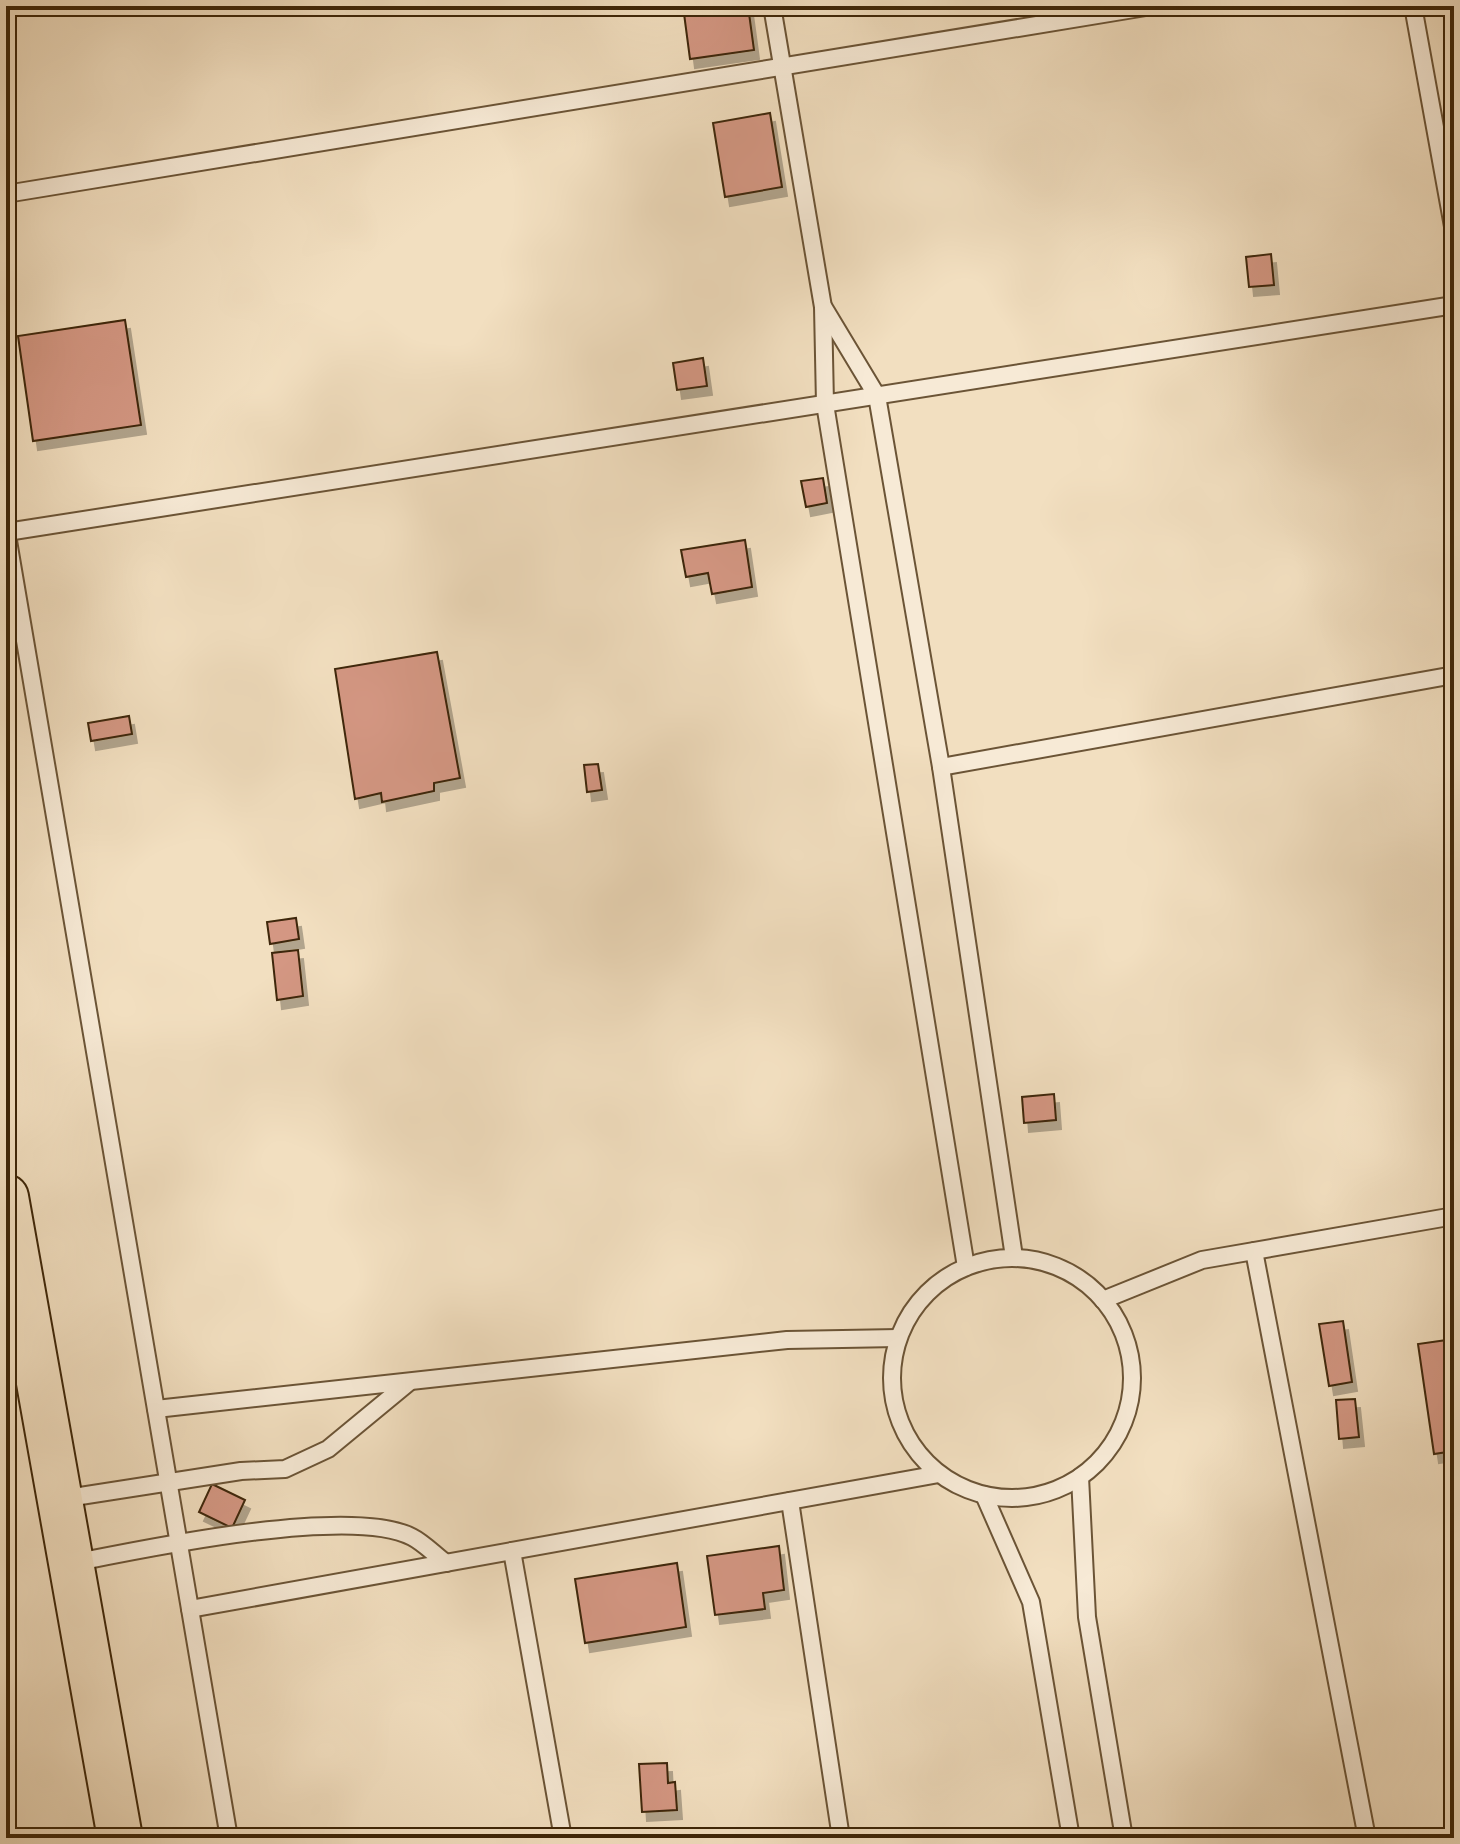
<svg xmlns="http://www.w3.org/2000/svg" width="1460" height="1844" font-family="'IM FELL Great Primer',serif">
	<defs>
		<filter id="shadow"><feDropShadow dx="5" dy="9" stdDeviation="0" flood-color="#0004"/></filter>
	</defs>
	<rect width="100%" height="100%" fill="#f2dfc0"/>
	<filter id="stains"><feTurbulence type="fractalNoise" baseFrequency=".0025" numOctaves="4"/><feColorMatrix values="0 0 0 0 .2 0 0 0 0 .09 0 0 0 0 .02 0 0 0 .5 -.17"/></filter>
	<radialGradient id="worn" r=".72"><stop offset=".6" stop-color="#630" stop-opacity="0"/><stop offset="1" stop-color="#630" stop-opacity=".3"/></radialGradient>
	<!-- building -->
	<g fill="#d49783" stroke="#3e2608" stroke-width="2" filter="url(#shadow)">
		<path d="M683 6H748L754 50 690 59Z"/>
		<path d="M770 113 782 187 725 197 713 123Z"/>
		<path d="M1271 254 1274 285 1249 287 1246 257Z"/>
		<path d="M125 320 141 425 33 441 18 336Z"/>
		<path d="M703 358 707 386 677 390 673 363Z"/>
		<path d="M823 478 827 503 806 507 801 481Z"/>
		<path d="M745 540 752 587 712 594 708 573 686 577 681 550Z"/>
		<path d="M437 652 460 778 434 783V791L382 802 381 793 355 799 335 669Z"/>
		<path d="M129 716 132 734 91 741 88 723Z"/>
		<path d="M598 764 602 790 587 792 584 765Z"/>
		<path d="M296 918 299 939 270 944 267 922Z"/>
		<path d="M298 950 303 996 277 1000 272 953Z"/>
		<path d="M1054 1094 1056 1120 1024 1123 1022 1097Z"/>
		<path d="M1343 1321 1352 1382 1329 1386 1319 1324Z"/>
		<path d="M1454 1339V1451L1434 1454 1418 1344Z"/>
		<path d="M1355 1399 1359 1437 1339 1439 1336 1400Z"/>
		<path d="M212 1484 245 1500 232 1528 199 1512Z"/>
		<path d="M779 1546 784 1590 763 1593 765 1609 715 1615 707 1556Z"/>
		<path d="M677 1563 686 1627 585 1643 575 1579Z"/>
		<path d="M667 1763 668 1783 675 1782 677 1810 642 1812 639 1764Z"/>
	</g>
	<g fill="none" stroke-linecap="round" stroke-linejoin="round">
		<!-- lane casing -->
		<g stroke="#6b5436" stroke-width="20">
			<g id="lane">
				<path d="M772 6 823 307 825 404 966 1267"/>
				<path d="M1413 6 1454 232"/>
				<path d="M6 194 1152 6"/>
				<path d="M824 308 877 396 941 767 1014 1257"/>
				<path d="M6 529 229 1838"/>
				<path d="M7 532 1454 305"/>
				<path d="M941 767 1454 675"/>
				<path d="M1254 1251 1367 1838"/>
				<circle cx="1012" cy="1378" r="120"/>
				<path d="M1103 1300 1202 1260 1454 1216"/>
				<path d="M156 1409 787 1340 898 1338"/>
				<path d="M1080 1477 1087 1617 1124 1838"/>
				<path d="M984 1495 1031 1602 1071 1838"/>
				<path d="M61 1499 241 1471 285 1469 328 1449 408 1383"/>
				<path d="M790 1501 841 1838"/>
				<path d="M512 1551 563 1838"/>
				<path d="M73 1563C143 1549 351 1505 412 1537 424 1543 435 1555 446 1563"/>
				<path d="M190 1609 939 1474"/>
			</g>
		</g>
		<!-- primary casing -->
		<g stroke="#3e2608" stroke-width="48">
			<path id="primary" d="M6 1197 120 1838"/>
		</g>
		<!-- lane -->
		<use href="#lane" stroke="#f7ead6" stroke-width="16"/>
		<!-- primary -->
		<use href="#primary" stroke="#f2dfc0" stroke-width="44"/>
	</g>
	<!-- margin -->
	<rect width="1460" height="1844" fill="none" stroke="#f2dfc0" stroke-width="32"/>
	<rect x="8" y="8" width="1444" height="1828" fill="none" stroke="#3e2608" stroke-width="4"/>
	<rect x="16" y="16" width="1428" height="1812" fill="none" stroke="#3e2608" stroke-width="2"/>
	<rect width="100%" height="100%" filter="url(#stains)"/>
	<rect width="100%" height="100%" fill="url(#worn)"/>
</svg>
